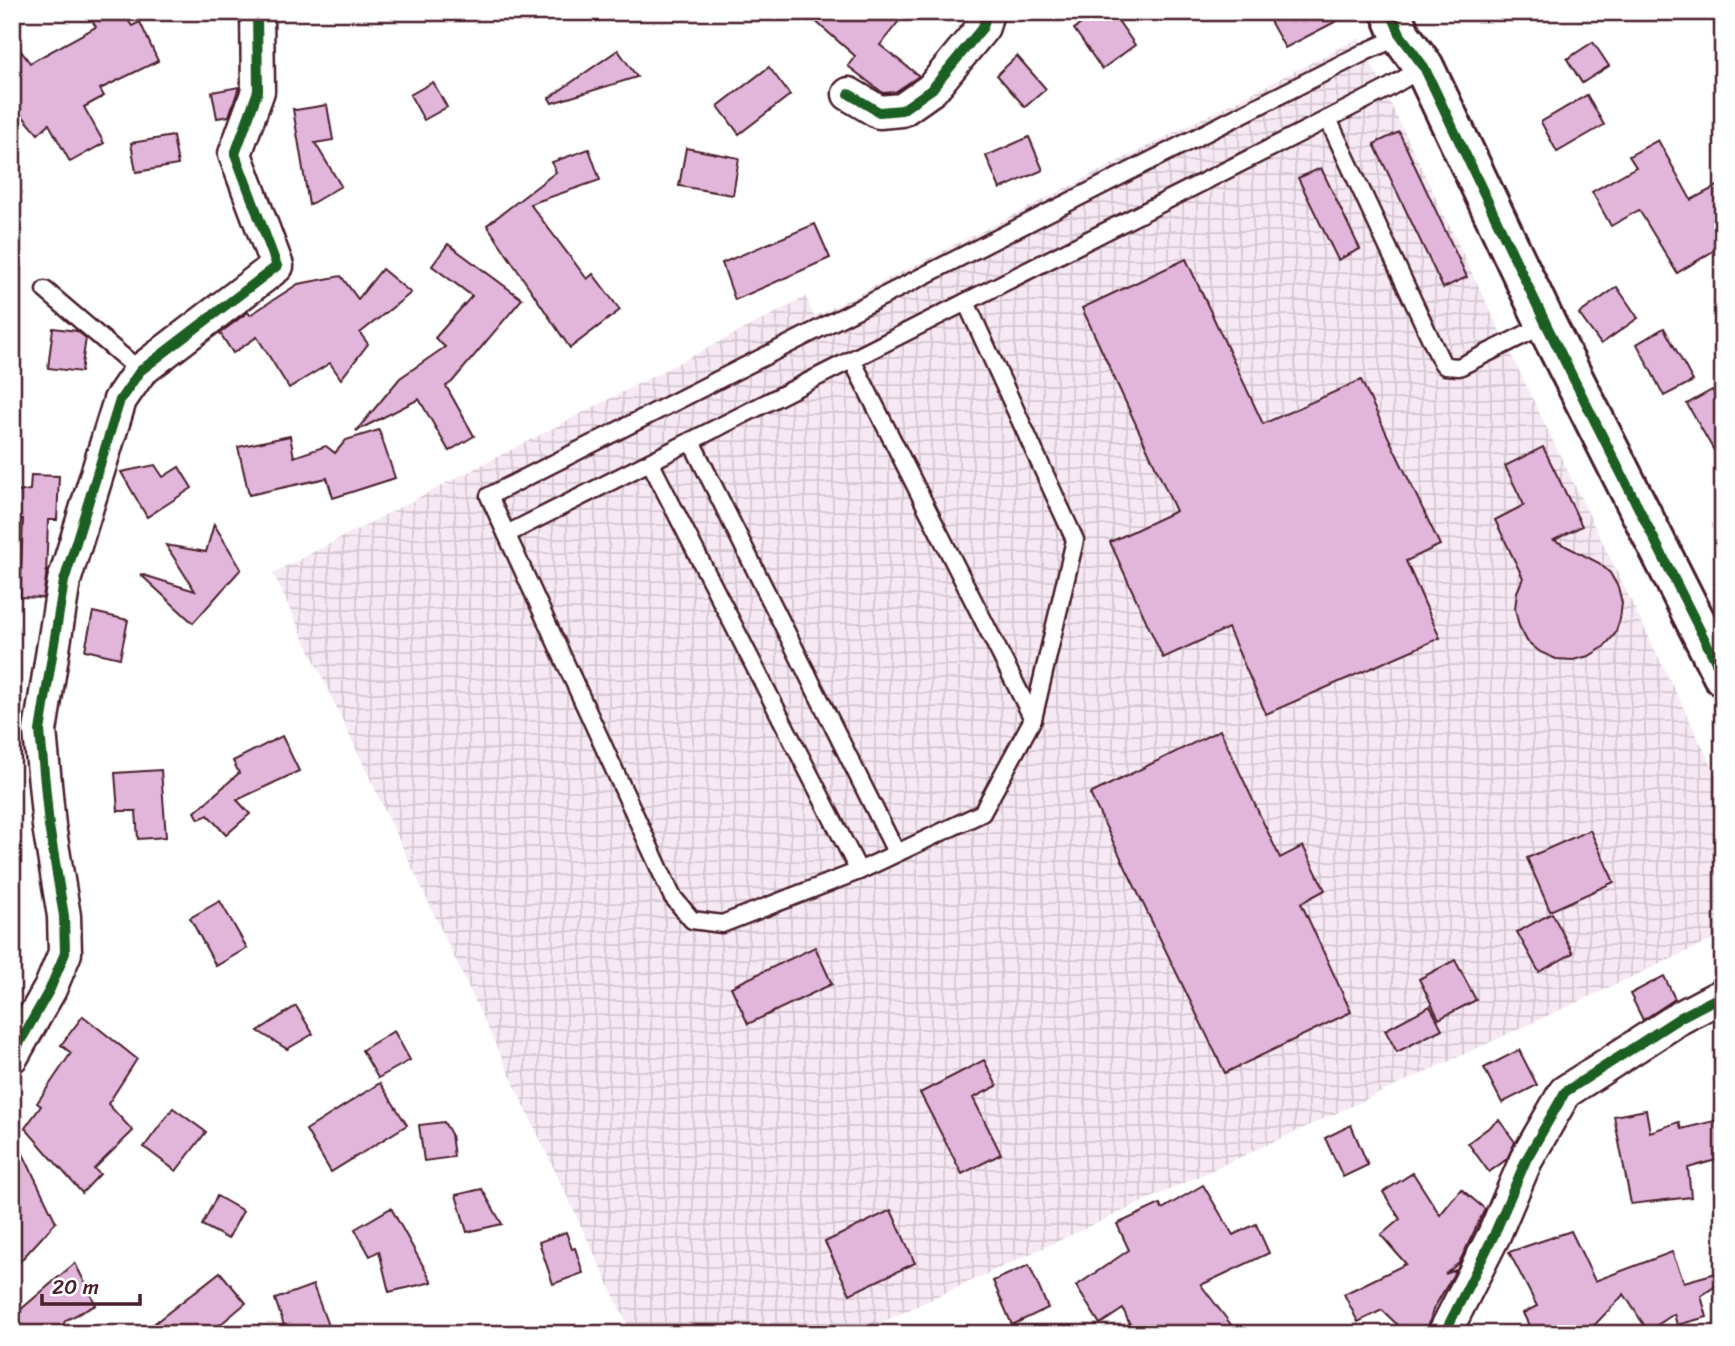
<svg xmlns="http://www.w3.org/2000/svg" width="1735" height="1346" font-family="Sriracha,sans-serif">
	<defs>
		<pattern id="industrial-grid" width="8" height="8" patternUnits="userSpaceOnUse" patternTransform="scale(1.75)"><rect width="8" height="8" fill="#f6e9f4"/><path d="M0 4h8M4 0v8" fill="none" stroke="#d4c7d1"/></pattern>
	</defs>
	<rect width="100%" height="100%" fill="#fff"/>
	<filter id="ink" filterUnits="userSpaceOnUse"><feTurbulence type="fractalNoise" baseFrequency=".0143" numOctaves="2"/><feDisplacementMap in="SourceGraphic" scale="14" xChannelSelector="R" yChannelSelector="G"/><feConvolveMatrix kernelMatrix="1 2 1 2 8 2 1 2 1" color-interpolation-filters="sRGB"/></filter>
	<g filter="url(#ink)">
		<!-- industrial -->
		<path fill="url(#industrial-grid)" d="M1359 38 1536 406 1723 789V935L856 1334H632L273 573 806 297 814 317Z"/>
		<!-- building -->
		<g fill="#e2b6db" stroke="#4a1f2b" stroke-width="2">
			<path d="M86 12H122L132 26 140 22 158 61 100 89 104 96 84 107 104 143 70 162 49 124 38 134 12 104V39L30 63 96 27Z"/>
			<path d="M805 12H906L880 45 919 76 895 92 883 93 848 66 855 56Z"/>
			<path d="M1098 12H1112L1135 45 1102 69 1074 29Z"/>
			<path d="M1265 12H1354L1285 48Z"/>
			<path d="M1593 42 1609 66 1582 83 1567 59Z"/>
			<path d="M618 50 637 77 552 103 549 98Z"/>
			<path d="M1017 56 1046 89 1025 107 997 75Z"/>
			<path d="M769 67 790 95 739 134 718 106Z"/>
			<path d="M433 82 447 107 424 120 410 95Z"/>
			<path d="M239 87 229 116 217 118 212 92Z"/>
			<path d="M1587 95 1604 125 1557 152 1541 122Z"/>
			<path d="M327 105 333 140 315 143 341 186 309 205 293 109 296 110Z"/>
			<path d="M1399 132 1467 277 1443 288 1374 144Z"/>
			<path d="M173 136 178 165 136 172 131 143Z"/>
			<path d="M1029 137 1043 170 1000 189 986 156Z"/>
			<path d="M1658 140 1691 200 1723 183V245L1677 273 1639 210 1611 226 1592 192 1636 167 1629 156Z"/>
			<path d="M686 148 739 158 733 195 679 186Z"/>
			<path d="M589 149 600 180 530 204 587 279 593 274 620 310 570 348 487 225 556 172 552 162Z"/>
			<path d="M1321 168 1360 249 1338 260 1298 178Z"/>
			<path d="M815 224 830 258 735 300 722 263Z"/>
			<path d="M448 244 522 299 452 382 446 386 474 436 449 451 419 399 356 431 400 378 445 347 435 338 472 296 432 266Z"/>
			<path d="M1186 259 1263 424 1361 380 1440 545 1406 561 1440 638 1266 714 1228 628 1163 658 1110 542 1176 511 1082 308Z"/>
			<path d="M382 269 411 293 360 333 368 344 341 379 330 363 289 388 257 337 233 353 220 333 248 312 250 315 298 284 341 276 358 299Z"/>
			<path d="M1617 287 1638 318 1601 344 1579 314Z"/>
			<path d="M53 328 77 331 86 338 81 372 48 368Z"/>
			<path d="M1664 328 1693 381 1664 396 1637 344Z"/>
			<path d="M1712 390 1723 408V466L1687 404Z"/>
			<path d="M379 430 395 478 333 498 327 478 249 495 238 447 290 436 294 457 326 446 335 453 346 440Z"/>
			<path d="M1543 447 1582 526 1554 540 1599 563 1610 573 1618 587 1622 603 1620 619 1615 634 1604 647 1589 656 1573 660 1556 659 1540 652 1527 641 1519 626 1515 609 1517 592 1523 578 1495 520 1524 505 1505 466Z"/>
			<path d="M155 465 163 477 179 467 192 488 147 517 121 472Z"/>
			<path d="M31 475 59 476 57 520H48L46 577 43 598 20 597 23 519 12 521V493L30 490Z"/>
			<path d="M214 524 241 569 193 623 140 574 195 591 166 545 206 552Z"/>
			<path d="M93 612 128 620 120 658 85 650Z"/>
			<path d="M1220 730 1280 858 1303 846 1325 890 1301 903 1351 1012 1225 1073 1090 794Z"/>
			<path d="M282 736 299 771 237 800 250 814 226 835 208 815 199 819 195 812 239 773 233 761Z"/>
			<path d="M161 770 166 837 138 839 136 811H118L115 773Z"/>
			<path d="M1590 830 1614 882 1550 911 1527 858Z"/>
			<path d="M220 901 247 948 216 966 190 918Z"/>
			<path d="M1552 913 1573 953 1539 972 1517 932Z"/>
			<path d="M815 947 832 984 748 1024 731 987Z"/>
			<path d="M1455 960 1476 1000 1439 1019 1419 979Z"/>
			<path d="M1664 976 1675 999 1643 1020 1630 994Z"/>
			<path d="M296 1006 313 1034 287 1049 258 1031Z"/>
			<path d="M1430 1006 1442 1029 1397 1052 1385 1030Z"/>
			<path d="M83 1016 137 1059 108 1104 133 1131 94 1169 100 1174 82 1193 25 1128 41 1106 37 1103 71 1053 61 1045Z"/>
			<path d="M394 1031 410 1060 378 1078 362 1050Z"/>
			<path d="M1519 1050 1537 1085 1502 1103 1484 1068Z"/>
			<path d="M984 1060 997 1086 973 1098 1001 1154 962 1174 920 1093Z"/>
			<path d="M380 1083 407 1125 331 1172 306 1130Z"/>
			<path d="M173 1108 206 1132 176 1171 144 1147Z"/>
			<path d="M1646 1110 1650 1132 1679 1122 1681 1129 1723 1119V1158L1688 1168 1691 1197 1631 1204 1614 1116Z"/>
			<path d="M1499 1120 1515 1142 1507 1159 1489 1172 1468 1143Z"/>
			<path d="M444 1122 451 1134 454 1157 424 1161 419 1125Z"/>
			<path d="M1351 1125 1368 1165 1343 1177 1325 1138Z"/>
			<path d="M12 1131 56 1222 12 1270Z"/>
			<path d="M1413 1173 1440 1215 1461 1189 1485 1209 1459 1263 1445 1274 1456 1270 1433 1310 1426 1334H1407L1382 1310 1358 1322 1344 1294 1406 1264 1381 1235 1400 1219 1383 1192Z"/>
			<path d="M1203 1185 1233 1235 1256 1224 1269 1253 1201 1285 1238 1334H1134L1123 1309 1100 1324 1076 1286 1129 1250 1117 1224 1160 1204 1162 1209Z"/>
			<path d="M482 1189 502 1224 467 1232 456 1195Z"/>
			<path d="M217 1196 243 1211 228 1239 202 1225Z"/>
			<path d="M391 1208 432 1282 389 1292 379 1251 370 1256 355 1229Z"/>
			<path d="M891 1210 915 1263 850 1294 825 1242Z"/>
			<path d="M1571 1231 1595 1281 1672 1252 1684 1282 1723 1271V1281L1701 1296 1707 1317 1677 1325 1674 1314 1648 1331 1624 1294 1586 1334H1533L1523 1313 1537 1306 1509 1252Z"/>
			<path d="M566 1232 572 1249 575 1248 583 1273 553 1284 539 1242Z"/>
			<path d="M75 1263 96 1305 66 1320 57 1334H12V1317Z"/>
			<path d="M1029 1265 1048 1308 1012 1325 993 1281Z"/>
			<path d="M220 1272 246 1303 209 1334H141Z"/>
			<path d="M313 1285 331 1334H287L275 1299Z"/>
		</g>
		<g fill="none" stroke-linecap="round" stroke-linejoin="round">
			<!-- service casing -->
			<g stroke="#4a1f2b" stroke-width="21">
				<g id="service">
					<path d="M1328 119 1441 361 1445 366 1459 367 1546 324"/>
					<path d="M45 290 140 371"/>
					<path d="M966 302 1075 540 1033 719 982 813 859 871 722 924 692 920 672 896 489 496 1365 52 1401 36"/>
					<path d="M852 360 1033 719"/>
					<path d="M691 441 896 852"/>
					<path d="M650 462 859 871"/>
					<path d="M507 534 1385 90 1424 67"/>
				</g>
			</g>
			<!-- minor casing -->
			<g stroke="#4a1f2b" stroke-width="37">
				<g id="minor">
					<path d="M849 94 879 112 902 110 932 89 983 27 987 12"/>
					<path d="M12 1056 50 989 65 953 64 916 49 826 40 731 64 581 120 400 140 371 277 266 235 154 258 91 257 12"/>
					<path d="M1444 1334 1494 1235 1526 1160 1565 1092 1681 1017 1723 995"/>
				</g>
			</g>
			<!-- tertiary casing -->
			<g stroke="#4a1f2b" stroke-width="44">
				<path id="tertiary" d="M1391 12 1401 36 1424 67 1546 324 1723 676"/>
			</g>
			<!-- service -->
			<use href="#service" stroke="#fff" stroke-width="16"/>
			<!-- minor -->
			<use href="#minor" stroke="#fff" stroke-width="32"/>
			<!-- tertiary -->
			<use href="#tertiary" stroke="#fff" stroke-width="38"/>
			<!-- cycleway casing -->
			<g stroke="#fff" stroke-width="15">
				<g id="cycleway">
					<path d="M1391 12 1401 36 1424 67 1546 324 1723 676"/>
					<path d="M849 94 879 112 902 110 932 89 983 27 987 12"/>
					<path d="M12 1056 50 989 65 953 64 916 49 826 40 731 64 581 120 400 140 371 277 266 235 154 258 91 257 12"/>
					<path d="M1444 1334 1494 1235 1526 1160 1565 1092 1681 1017 1723 995"/>
				</g>
			</g>
			<!-- cycleway -->
			<use href="#cycleway" stroke="#1b5e20" stroke-width="10"/>
		</g>
	</g>
	<!-- margin -->
	<rect width="1735" height="1346" fill="none" stroke="#fff" stroke-width="42"/>
	<rect x="21" y="21" width="1693" height="1304" fill="none" stroke="#4a1f2b" stroke-width="2.5" filter="url(#ink)"/>
	<!-- scale -->
	<path d="M42 1294v10h98v-10" fill="none" stroke="#4a1f2b" stroke-width="3.5"/>
	<text x="52" y="1294" font-size="21" fill="#4a1f2b" stroke="#ffffff" stroke-width="5" paint-order="stroke">20 m</text>
</svg>
